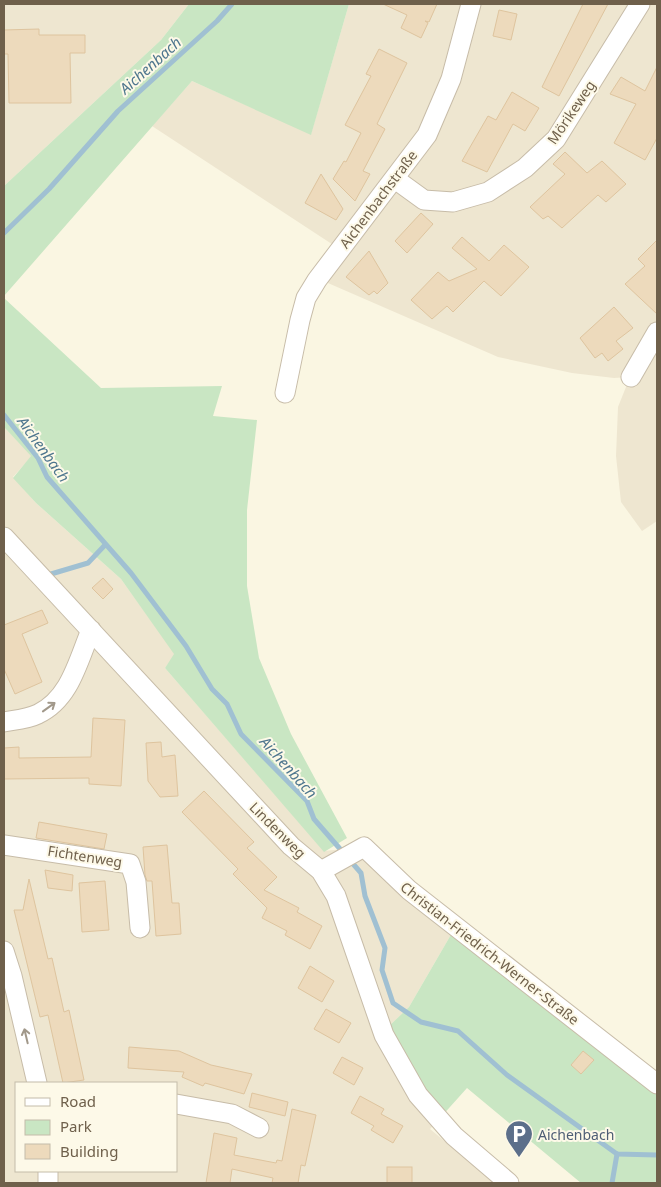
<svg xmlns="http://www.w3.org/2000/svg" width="661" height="1187" font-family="'Noto Sans',sans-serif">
	<rect width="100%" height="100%" fill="#faf6e2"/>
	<!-- residential -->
	<g fill="#eee6d0" fill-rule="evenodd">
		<path d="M4 4H189L161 40 4 186Z"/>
		<path d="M349 4H657V521L642 531 621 502 616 456 618 407 630 377 614 378 572 373 498 357 321 280 344 252 152 126 192 81 311 134Z"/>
		<path d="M4 427 32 456 13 477 36 503 121 579 175 654 165 668 324 851 364 847 456 926 409 1007 387 1028 441 1117 430 1129 495 1183H4ZM16 1083H176V1171H16Z"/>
	</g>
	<!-- green -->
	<g fill="#c9e6c3">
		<path d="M189 4H349L311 135 192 81 4 296V186L161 40Z"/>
		<path d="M4 298 101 388 222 386 213 416 257 420 247 510V586L259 658 291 734 347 838 324 852 165 668 174 654 121 579 36 503 13 478 31 456 4 427Z"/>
		<path d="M456 926 657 1081V1183H581L467 1088 441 1117 387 1028 409 1007Z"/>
	</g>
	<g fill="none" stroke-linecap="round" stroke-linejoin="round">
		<!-- stream -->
		<g stroke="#a0c0d2" stroke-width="5">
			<path d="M4 233 49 189 118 111 217 21 232 4"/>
			<path d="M4 415 38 458 47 477 131 573 186 646 212 689 227 704 241 734 307 801 314 819 361 873 365 896 385 948 382 970 393 1003 421 1022 458 1031 507 1075 617 1154 657 1155"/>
			<path d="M51 574 88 563 105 545"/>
			<path d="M612 1183 617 1154"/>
		</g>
	</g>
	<!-- building -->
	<g fill="#eddabc" stroke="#dec49e">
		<path d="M383 4H437L429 22 425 21 428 23 421 38 401 28 407 15Z"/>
		<path d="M583 4H608L559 96 542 87Z"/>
		<path d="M499 10 517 14 511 40 493 36Z"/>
		<path d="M39 29V35H85V53H70L71 103H9L8 54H4V30Z"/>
		<path d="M379 49 407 63 377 124 385 129 363 171 370 174 355 201 333 179 344 161 346 162 361 133 345 125 371 76 366 74Z"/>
		<path d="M657 67V138L645 160 614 143 636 104 610 94 621 77 645 91Z"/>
		<path d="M512 92 539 108 525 131 513 124 487 172 462 161 488 116 496 120Z"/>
		<path d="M565 152 587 173 602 161 626 184 606 202 598 195 562 228 548 216 543 219 530 207 565 174 553 164Z"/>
		<path d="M321 174 343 209 336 220 305 203Z"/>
		<path d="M421 213 433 224 407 253 395 241Z"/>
		<path d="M462 237 489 261 504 245 529 267 501 296 484 281 453 312 447 306 432 319 411 300 438 272 449 281 477 269 452 248Z"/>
		<path d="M657 240V314L625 284 645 266 638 259Z"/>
		<path d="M369 251 388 283 377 294 374 291 369 295 346 277Z"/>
		<path d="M614 307 633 328 616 341 623 349 608 361 602 353 595 358 580 338Z"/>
		<path d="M103 578 113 589 103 599 92 588Z"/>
		<path d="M42 610 48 623 22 634 42 682 15 694 4 669V625Z"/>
		<path d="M93 718 125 720 121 786 89 784V778L4 779V748L19 747V758L91 757Z"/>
		<path d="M161 742 162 757 175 755 178 796 160 797 148 781 146 743Z"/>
		<path d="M204 791 254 842 247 848 277 877 264 890 299 908 297 912 322 926 310 949 285 935 287 931 262 918 267 908 233 874 238 869 182 812Z"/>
		<path d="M39 822 107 834 104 849 36 838Z"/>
		<path d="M167 845 172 903H179L181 934 156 936 152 881H147L145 875 143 847Z"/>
		<path d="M45 870 73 875 72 891 48 888Z"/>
		<path d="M29 879 48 959 52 958 64 1012 69 1010 84 1080 63 1083 48 1015 40 1017 14 910H23Z"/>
		<path d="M105 881 109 930 82 932 79 883Z"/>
		<path d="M310 966 334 981 322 1002 298 988Z"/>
		<path d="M326 1009 351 1023 339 1043 314 1029Z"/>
		<path d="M129 1047 179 1051 211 1065 252 1074 244 1094 205 1083 203 1086 182 1077 184 1072 128 1068Z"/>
		<path d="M583 1051 594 1060 581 1074 571 1065Z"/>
		<path d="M342 1057 363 1068 354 1085 333 1073Z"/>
		<path d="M252 1093 288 1102 285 1116 249 1107Z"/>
		<path d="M360 1096 384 1109 381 1114 403 1126 393 1143 371 1130 374 1126 351 1113Z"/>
		<path d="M292 1109 316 1115 305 1166 301 1165 298 1183H272L273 1178 232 1169 230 1183H206L214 1133 237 1138 234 1155 276 1163 277 1160 282 1161Z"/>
		<rect x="387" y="1167" width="25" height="16"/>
	</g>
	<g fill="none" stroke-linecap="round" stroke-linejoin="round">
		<!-- minor casing -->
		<g stroke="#c7bca8" stroke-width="21">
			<g id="minor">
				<path d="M395 179 424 200 453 202 488 192 525 168 556 139 640 4"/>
				<path d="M631 377 657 332"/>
				<path d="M285 393 300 320 306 298 317 280 427 135 451 79 471 4"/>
				<path d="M4 537 291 846 321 871 336 896 384 1035 418 1095 454 1136 509 1183"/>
				<path d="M4 722C15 720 28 719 38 714 70 699 78 661 91 630"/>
				<path d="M4 845 130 864 136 882 140 928"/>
				<path d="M321 871 364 847 409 890 657 1084"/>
				<path d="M4 951 12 976 37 1083"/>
				<path d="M176 1104 232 1114 259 1128"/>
				<path d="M48 1171V1183"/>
			</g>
		</g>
		<!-- minor -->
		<use href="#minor" stroke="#fff" stroke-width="19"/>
	</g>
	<!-- one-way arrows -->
	<defs><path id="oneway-shaft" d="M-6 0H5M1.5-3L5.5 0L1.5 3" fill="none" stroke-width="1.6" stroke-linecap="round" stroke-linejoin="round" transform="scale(1.25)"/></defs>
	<g stroke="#a1988a">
		<use href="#oneway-shaft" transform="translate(49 707) rotate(-36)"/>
		<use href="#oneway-shaft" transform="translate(26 1036) rotate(-103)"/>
	</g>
	<!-- icons -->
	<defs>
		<g id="parking-pin" transform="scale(1.4375)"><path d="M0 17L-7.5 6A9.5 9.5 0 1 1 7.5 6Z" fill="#5c6f8a" stroke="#fdf9e8"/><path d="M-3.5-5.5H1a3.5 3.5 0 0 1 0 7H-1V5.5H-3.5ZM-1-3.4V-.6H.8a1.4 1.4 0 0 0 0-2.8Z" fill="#fff"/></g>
	</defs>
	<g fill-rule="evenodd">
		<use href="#parking-pin" x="519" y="1134"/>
	</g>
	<g text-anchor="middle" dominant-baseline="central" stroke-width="4" stroke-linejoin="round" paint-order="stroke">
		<!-- street labels -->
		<g font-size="14" fill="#6f604b" stroke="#fdf9e8">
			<text transform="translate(571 112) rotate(-56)">Mörikeweg</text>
			<text transform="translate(378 199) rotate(-53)">Aichenbachstraße</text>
			<text transform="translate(278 830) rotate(45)">Lindenweg</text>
			<text transform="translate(85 856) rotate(9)">Fichtenweg</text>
			<text transform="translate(490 953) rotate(38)">Christian-Friedrich-Werner-Straße</text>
		</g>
		<!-- service labels -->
		<g font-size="14" fill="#4e5e75" stroke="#fdf9e8" text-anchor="start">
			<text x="538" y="1134">Aichenbach</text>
		</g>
		<!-- water labels -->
		<g font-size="15" font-style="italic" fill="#4e768e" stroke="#fdf9e8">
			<text transform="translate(150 65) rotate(-42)">Aichenbach</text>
			<text transform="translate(44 449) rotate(54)">Aichenbach</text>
			<text transform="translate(289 767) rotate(48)">Aichenbach</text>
		</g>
	</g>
	<!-- border -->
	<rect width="661" height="1187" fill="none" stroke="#6f604b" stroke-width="10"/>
	<!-- legend -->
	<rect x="15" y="1082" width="162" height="90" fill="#fdf9e8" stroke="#c4bca9"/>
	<rect x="25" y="1098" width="25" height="8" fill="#ffffff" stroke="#c4bca9"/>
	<text x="60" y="1107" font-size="15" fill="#6f604b">Road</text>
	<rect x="25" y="1120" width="25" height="15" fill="#c9e6c3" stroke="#c4bca9"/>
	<text x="60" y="1132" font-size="15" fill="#6f604b">Park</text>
	<rect x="25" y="1144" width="25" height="15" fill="#eddabc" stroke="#c4bca9"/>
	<text x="60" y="1157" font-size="15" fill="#6f604b">Building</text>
</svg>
